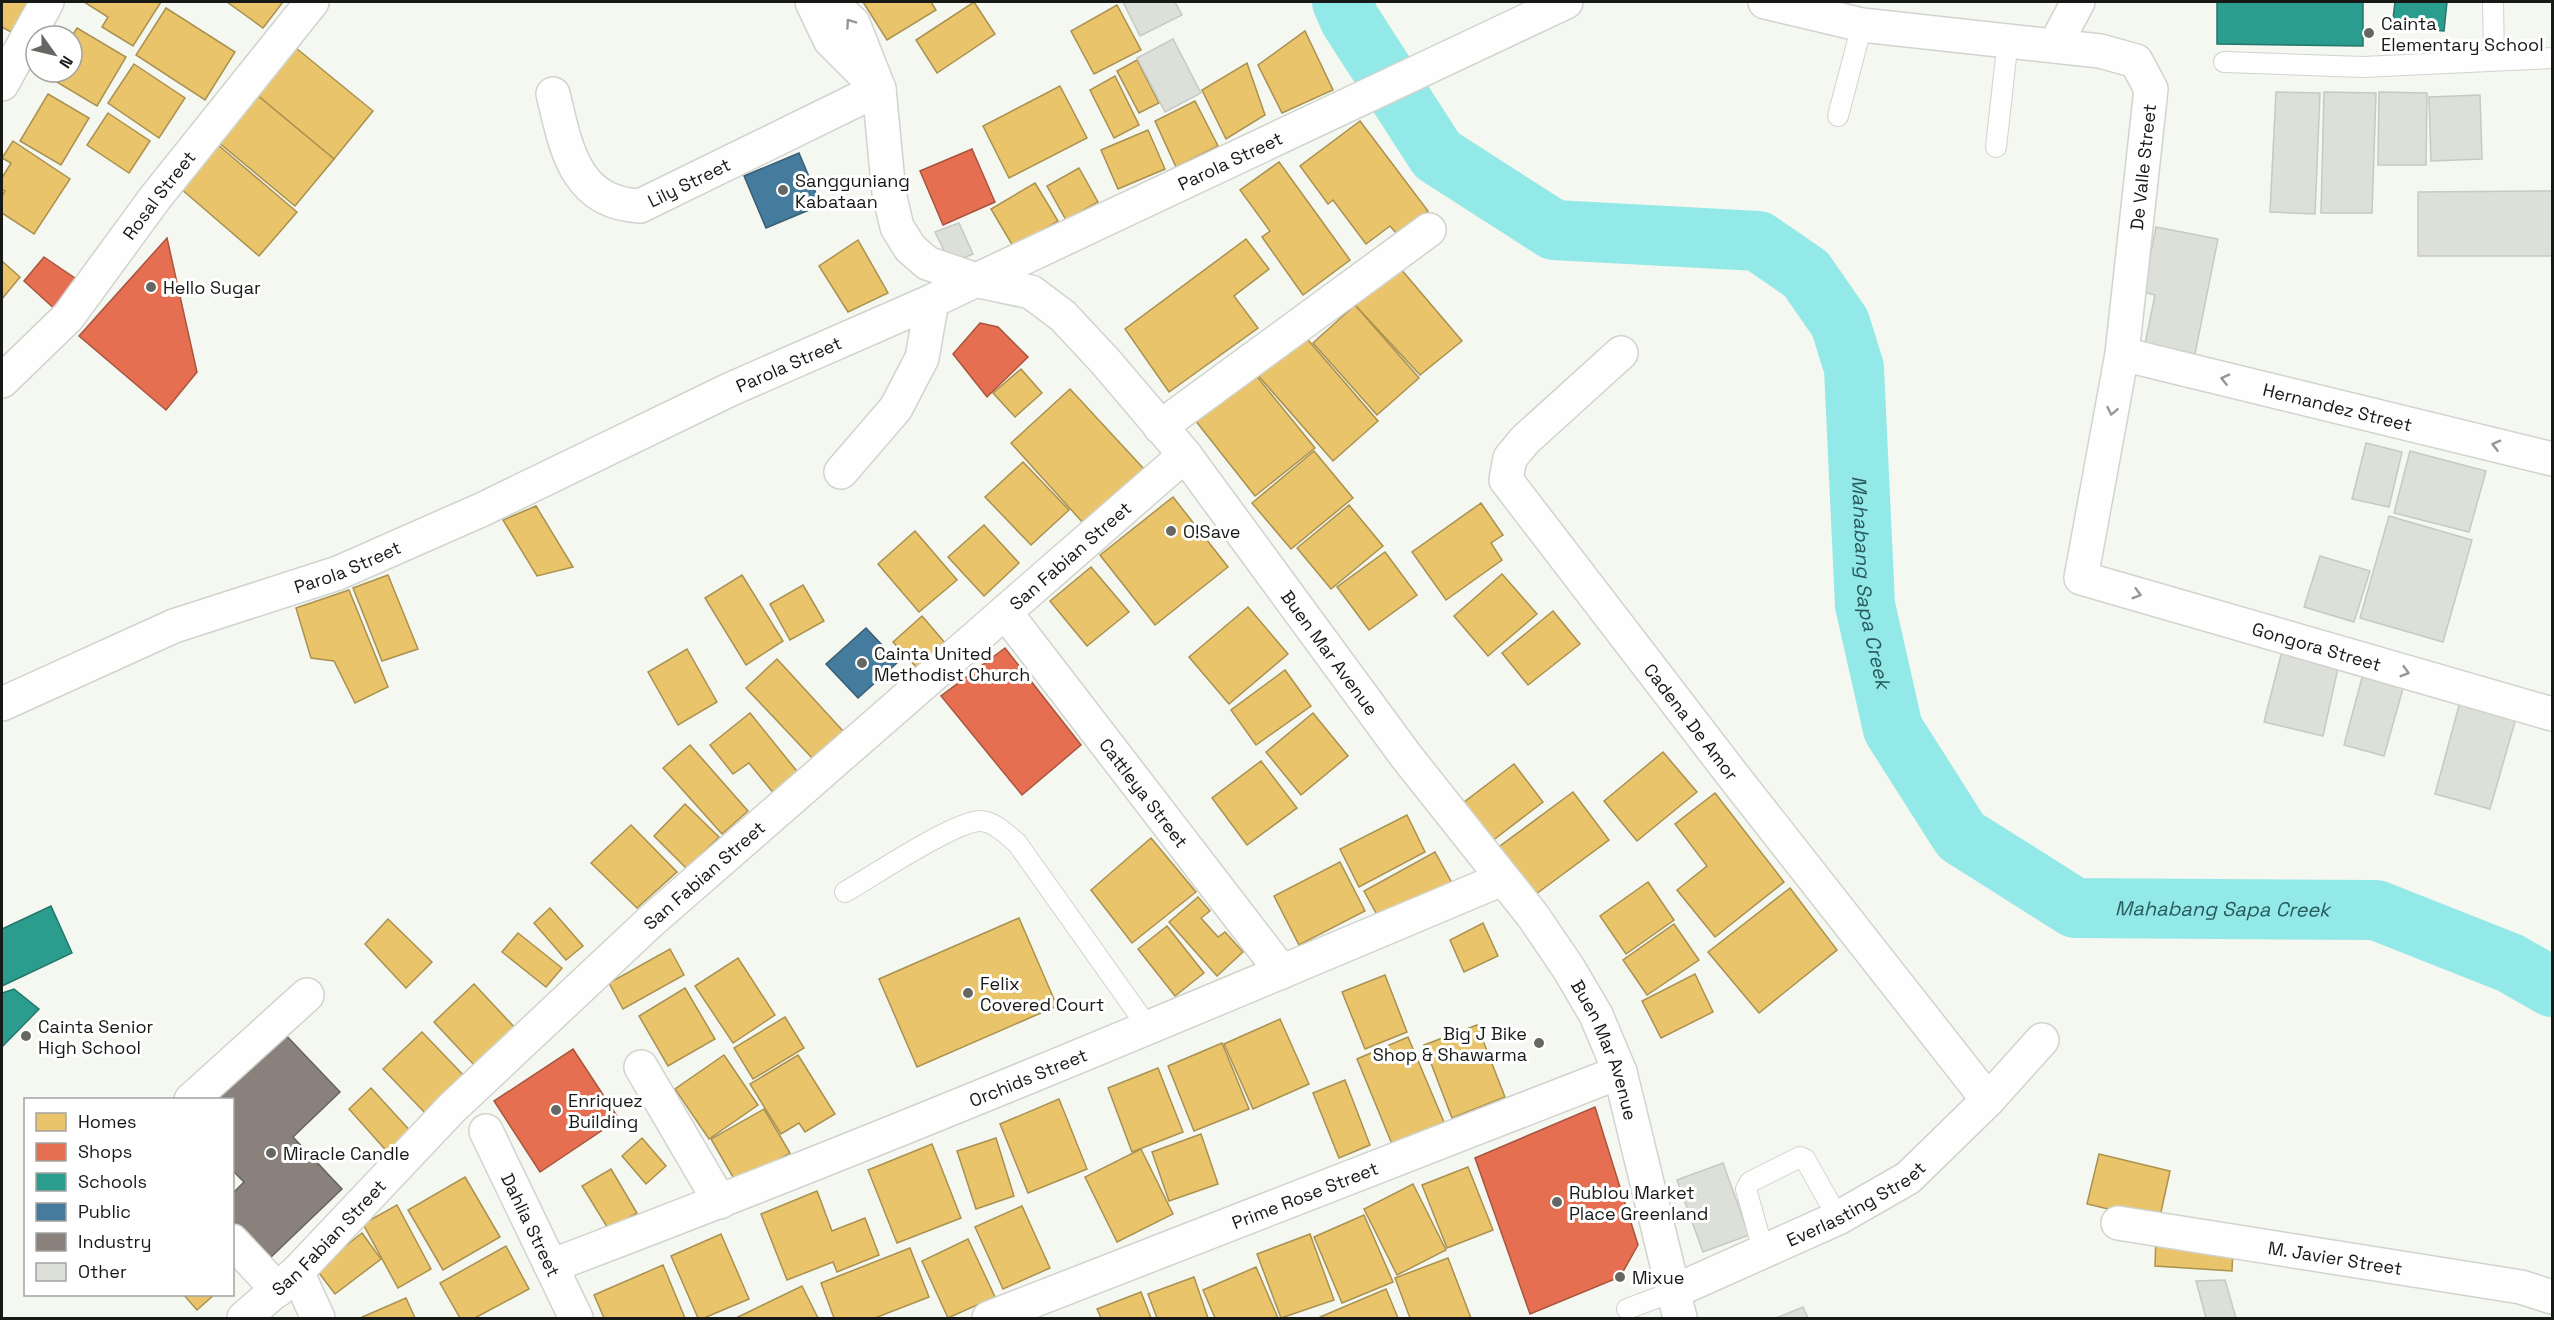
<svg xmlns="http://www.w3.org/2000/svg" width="2554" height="1320" font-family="'Space Grotesk',sans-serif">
	<rect width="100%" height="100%" fill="#f4f8f1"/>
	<!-- homes -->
	<g fill="#e9c46a" stroke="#aa9150" stroke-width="1.5">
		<path d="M2 2H37L20 37 2 27Z"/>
		<path d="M84 2H161L133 46 102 27 108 17Z"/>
		<path d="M227 2H283L263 28Z"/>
		<path d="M863 2H931L936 10 887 40Z"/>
		<path d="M974 2 995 34 937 73 916 40Z"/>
		<path d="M1117 5 1141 50 1094 74 1071 31Z"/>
		<path d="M166 8 235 52 205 100 136 55Z"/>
		<path d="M77 28 126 57 97 106 40 72H72V36Z"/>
		<path d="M1305 31 1333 90 1282 113 1258 65Z"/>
		<path d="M296 48 373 111 334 159 257 95Z"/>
		<path d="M1137 60 1159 103 1139 113 1117 71Z"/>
		<path d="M1247 63 1265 115 1226 139 1202 90Z"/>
		<path d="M134 64 185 98 159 138 108 103Z"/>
		<path d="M1115 76 1139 125 1114 138 1090 90Z"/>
		<path d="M1060 86 1087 138 1009 178 983 126Z"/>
		<path d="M48 94 89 118 61 165 20 141Z"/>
		<path d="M257 95 334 159 295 206 218 142Z"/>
		<path d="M1195 101 1218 146 1176 167 1155 121Z"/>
		<path d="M108 113 150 141 129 173 87 145Z"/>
		<path d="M1360 121 1428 211 1397 234 1390 226 1366 244 1333 200 1328 204 1300 166Z"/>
		<path d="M1148 130 1165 169 1118 189 1101 150Z"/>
		<path d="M13 141 70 179 34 234 2 213V196L5 191 2 189V178L11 163 2 158Z"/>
		<path d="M217 144 297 212 259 256 180 188Z"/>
		<path d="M1279 162 1350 260 1303 295 1262 237 1270 231 1240 190Z"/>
		<path d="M1079 168 1098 202 1066 220 1047 186Z"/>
		<path d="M1035 183 1058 221 1014 248 991 209Z"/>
		<path d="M1246 239 1269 269 1234 296 1258 328 1169 392 1125 329Z"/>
		<path d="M858 240 888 293 848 312 819 266Z"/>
		<path d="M2 261 20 277 2 299Z"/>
		<path d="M1400 268 1462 341 1420 375 1355 305Z"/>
		<path d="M1355 305 1419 378 1377 415 1313 343Z"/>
		<path d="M1302 333 1378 421 1333 461 1256 373Z"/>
		<path d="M1021 369 1042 393 1015 417 993 393Z"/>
		<path d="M1254 373 1315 448 1255 496 1195 420Z"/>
		<path d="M1070 389 1144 469 1084 524 1011 443Z"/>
		<path d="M1314 451 1353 498 1291 549 1252 503Z"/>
		<path d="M1023 462 1069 510 1031 545 985 497Z"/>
		<path d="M1173 497 1228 567 1155 625 1100 555Z"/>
		<path d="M1481 503 1503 535 1491 543 1502 560 1446 600 1412 552Z"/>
		<path d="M1349 505 1383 546 1331 589 1297 548Z"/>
		<path d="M536 506 573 567 537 576 503 520Z"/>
		<path d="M984 525 1019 563 984 596 948 557Z"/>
		<path d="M915 531 957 580 919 612 878 564Z"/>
		<path d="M1385 552 1417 595 1369 630 1337 587Z"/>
		<path d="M1091 567 1129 612 1087 646 1050 601Z"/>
		<path d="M1502 574 1537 614 1488 656 1454 616Z"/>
		<path d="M388 575 418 649 382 661 353 588Z"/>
		<path d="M742 575 783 641 746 665 705 598Z"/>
		<path d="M803 585 824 621 790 640 770 604Z"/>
		<path d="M349 590 388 687 355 703 334 661 311 658 296 608Z"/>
		<path d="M1248 607 1288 654 1229 704 1189 657Z"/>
		<path d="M1553 611 1580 644 1528 685 1502 653Z"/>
		<path d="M922 616 946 644 918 669 893 642Z"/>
		<path d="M687 649 717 702 678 725 648 672Z"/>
		<path d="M777 659 843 731 813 759 746 688Z"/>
		<path d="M1285 670 1311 706 1256 745 1231 710Z"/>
		<path d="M750 713 800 775 775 795 749 763 733 774 710 745Z"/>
		<path d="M1313 713 1348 756 1301 795 1266 752Z"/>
		<path d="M690 745 748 811 722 834 663 768Z"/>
		<path d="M1663 752 1697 792 1637 841 1604 801Z"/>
		<path d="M1261 761 1297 808 1247 845 1212 798Z"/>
		<path d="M1514 764 1543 802 1487 845 1459 806Z"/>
		<path d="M1573 792 1609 840 1532 897 1496 849Z"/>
		<path d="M1715 793 1784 882 1715 937 1677 890 1707 866 1675 824Z"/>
		<path d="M685 804 719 837 687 869 654 836Z"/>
		<path d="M1407 815 1425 852 1359 887 1340 849Z"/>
		<path d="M631 825 677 872 637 908 591 863Z"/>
		<path d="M1151 838 1196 892 1132 943 1091 890Z"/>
		<path d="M1435 852 1453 885 1382 924 1364 891Z"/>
		<path d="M1340 862 1365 911 1299 945 1274 896Z"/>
		<path d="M1648 882 1674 920 1626 954 1600 916Z"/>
		<path d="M1790 888 1837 950 1759 1013 1708 952Z"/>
		<path d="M1198 897 1210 911 1201 918 1218 937 1225 932 1243 952 1217 976 1169 922Z"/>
		<path d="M550 908 583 946 566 960 534 923Z"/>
		<path d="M1019 918 1057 1006 917 1067 879 979Z"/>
		<path d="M388 919 432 962 406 988 365 944Z"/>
		<path d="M1483 923 1498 956 1464 972 1450 940Z"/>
		<path d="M1674 924 1699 960 1647 995 1623 960Z"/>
		<path d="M1167 926 1204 973 1175 996 1138 949Z"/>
		<path d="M518 933 562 968 546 987 502 952Z"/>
		<path d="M670 949 684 975 623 1009 609 983Z"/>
		<path d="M738 958 775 1015 733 1043 695 986Z"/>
		<path d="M1695 974 1713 1012 1661 1038 1642 1001Z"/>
		<path d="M1385 975 1407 1032 1365 1049 1342 992Z"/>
		<path d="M474 984 516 1029 476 1067 434 1022Z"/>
		<path d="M685 988 715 1039 668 1066 639 1016Z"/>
		<path d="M785 1017 804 1048 753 1079 734 1048Z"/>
		<path d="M1280 1019 1309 1084 1253 1109 1224 1044Z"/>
		<path d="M1477 1025 1505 1097 1452 1118 1424 1045Z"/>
		<path d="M422 1032 467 1079 428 1116 383 1069Z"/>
		<path d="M1408 1037 1444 1122 1392 1144 1357 1059Z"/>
		<path d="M1222 1043 1249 1109 1194 1131 1168 1066Z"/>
		<path d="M724 1055 758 1105 709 1139 675 1089Z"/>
		<path d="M798 1055 835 1114 805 1132 799 1123 781 1134 750 1084Z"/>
		<path d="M1158 1068 1183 1132 1132 1152 1108 1088Z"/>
		<path d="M1345 1080 1370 1145 1339 1158 1313 1093Z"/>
		<path d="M371 1088 414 1135 391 1156 349 1109Z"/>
		<path d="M1059 1099 1087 1169 1028 1193 1000 1124Z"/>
		<path d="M764 1109 790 1153 737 1184 711 1139Z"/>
		<path d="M1201 1134 1218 1184 1169 1201 1152 1152Z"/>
		<path d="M642 1138 666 1166 646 1184 622 1156Z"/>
		<path d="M996 1138 1014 1196 976 1209 957 1151Z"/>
		<path d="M932 1144 961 1218 897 1243 868 1170Z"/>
		<path d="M1141 1149 1173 1214 1117 1242 1085 1177Z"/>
		<path d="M2099 1154 2170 1171 2159 1221 2087 1204Z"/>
		<path d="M1468 1167 1493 1230 1447 1248 1422 1185Z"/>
		<path d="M611 1169 637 1213 609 1230 582 1186Z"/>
		<path d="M465 1177 500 1237 443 1270 408 1210Z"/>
		<path d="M1413 1184 1446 1250 1397 1275 1364 1209Z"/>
		<path d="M817 1191 832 1231 865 1218 879 1255 837 1272 833 1262 787 1280 761 1214Z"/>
		<path d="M397 1205 431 1269 398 1288 363 1224Z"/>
		<path d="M1022 1206 1050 1268 1003 1289 975 1227Z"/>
		<path d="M1364 1215 1393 1282 1342 1303 1314 1237Z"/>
		<path d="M362 1233 381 1259 335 1294 316 1269Z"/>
		<path d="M721 1234 749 1299 704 1318H698L671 1256Z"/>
		<path d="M1310 1234 1334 1300 1281 1318 1257 1254Z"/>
		<path d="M2156 1235 2233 1249 2232 1271 2155 1266Z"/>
		<path d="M968 1239 995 1297 948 1318 922 1261Z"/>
		<path d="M506 1246 529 1289 475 1318H460L440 1283Z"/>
		<path d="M910 1248 929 1297 875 1318H834L821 1283Z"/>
		<path d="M1448 1258 1471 1318H1410L1395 1278Z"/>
		<path d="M663 1265 685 1318H604L594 1295Z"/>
		<path d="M1256 1267 1278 1318H1215L1203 1290Z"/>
		<path d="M1194 1277 1208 1318H1157L1148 1294Z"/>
		<path d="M802 1286 818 1318H736Z"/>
		<path d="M1386 1289 1398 1318H1320V1317Z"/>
		<path d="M1141 1292 1151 1318H1101L1097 1309Z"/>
		<path d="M183 1294H215L197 1310Z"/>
		<path d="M406 1298 415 1318H360Z"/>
	</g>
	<!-- shops -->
	<g fill="#e76f51" stroke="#a8553f" stroke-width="1.5">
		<path d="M972 149 995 202 943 225 920 171Z"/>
		<path d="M167 238 197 372 166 410 79 336Z"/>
		<path d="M44 257 85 285 59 313 24 281Z"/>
		<path d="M980 323 998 327 1028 357 987 397 953 354Z"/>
		<path d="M1005 648 1081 745 1022 795 941 696Z"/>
		<path d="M573 1049 619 1119 540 1172 494 1101Z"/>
		<path d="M1595 1107 1638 1245 1620 1277 1530 1314 1475 1158Z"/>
	</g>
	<!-- schools -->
	<g fill="#2a9d8f" stroke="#24756a" stroke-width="1.5">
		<path d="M2217 2H2363V46L2217 44Z"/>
		<path d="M2395 2H2447L2444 31 2392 27Z"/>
		<path d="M51 906 72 953 2 986V929Z"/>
		<path d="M14 989 39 1009 2 1047V993Z"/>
	</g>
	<!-- public -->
	<g fill="#457b9d" stroke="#375e74" stroke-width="1.5">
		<path d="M799 153 821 205 766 228 744 176Z"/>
		<path d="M866 628 898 662 858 698 826 664Z"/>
	</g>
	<!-- industry -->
	<path fill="#8a817c" stroke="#67625d" stroke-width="1.5" d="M280 1029 340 1092 293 1137 342 1189 269 1259 232 1220V1194L244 1182 232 1170V1100H206Z"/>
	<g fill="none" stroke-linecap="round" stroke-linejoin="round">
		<!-- river -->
		<path stroke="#93e8e8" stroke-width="60" id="s1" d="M1342 2 1350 20 1437 155 1554 230 1758 241 1806 274 1840 323 1854 368 1865 605 1893 729 1961 836 2075 908 2376 910 2510 963 2552 987"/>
	</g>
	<!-- building -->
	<g fill="#dddfd9" stroke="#c7c9c3" stroke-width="1.5">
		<path d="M1123 2H1175L1182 15 1140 36Z"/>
		<path d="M1173 39 1201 93 1165 112 1137 58Z"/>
		<path d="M2276 92 2320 93 2315 214 2270 212Z"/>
		<path d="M2324 92 2376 93 2372 213H2321Z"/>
		<path d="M2379 92 2427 93 2426 165H2378Z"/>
		<path d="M2480 95 2482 159 2431 161 2429 97Z"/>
		<path d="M2552 191V256H2418V192Z"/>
		<path d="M959 223 973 254 950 263 935 232Z"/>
		<path d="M2156 227 2218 239 2195 354 2145 344 2155 295 2143 292Z"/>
		<path d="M2366 443 2402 452 2389 507 2352 499Z"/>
		<path d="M2410 451 2486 471 2469 532 2394 513Z"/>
		<path d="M2389 516 2472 540 2443 642 2360 618Z"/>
		<path d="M2320 556 2370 571 2354 622 2304 607Z"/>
		<path d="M2282 651 2338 668 2323 736 2264 722Z"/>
		<path d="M2363 674 2404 685 2384 756 2344 745Z"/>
		<path d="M2460 702 2516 718 2490 809 2435 794Z"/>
		<path d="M1723 1163 1749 1235 1703 1252 1677 1180Z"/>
		<path d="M2225 1280 2236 1318H2206L2196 1281Z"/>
		<path d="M1803 1307 1808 1318H1776Z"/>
	</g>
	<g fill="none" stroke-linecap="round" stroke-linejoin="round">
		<!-- lane casing -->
		<g stroke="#d1d4ce" stroke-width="22">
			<g id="lane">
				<path d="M2493 2 2494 59"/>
				<path d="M2224 62 2363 67 2552 58"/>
				<path d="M1838 116 1862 25"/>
				<path d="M1996 147 2008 39"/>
				<path d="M845 892C871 877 956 820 981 821 995 822 1007 835 1017 843L1147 1026"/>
				<path d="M1763 1250 1746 1189 1750 1182 1800 1157 1805 1159 1838 1218"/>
				<path d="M1627 1309 1675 1291"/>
			</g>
		</g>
		<!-- street casing -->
		<g stroke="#d1d4ce" stroke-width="36">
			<g id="street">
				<path id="s2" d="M1765 2 1862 25 2100 51 2136 61 2151 89 2122 354 2081 578 2552 714"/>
				<path d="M2055 45 2078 2"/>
				<path d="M2 84 47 2"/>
				<path id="s3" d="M553 94C566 147 574 203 640 206L879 89"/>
				<path id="s4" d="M1621 353 1525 440 1510 458 1506 480 1731 773 1988 1100"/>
				<path id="s5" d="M2122 354 2552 459"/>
				<path id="s6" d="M2 381 68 317 155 198 312 2"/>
				<path d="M1160 427 1429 230"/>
				<path id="s7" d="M841 472 896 408 922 358 932 301 1566 2"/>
				<path id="s8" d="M1005 612 1282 972"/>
				<path d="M641 1067 720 1202"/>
				<path d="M191 1100 307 995"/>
				<path id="s9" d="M486 1131 576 1318"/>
				<path id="s10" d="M2118 1223 2521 1287 2552 1297"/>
				<path d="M232 1241 278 1290"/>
				<path id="s11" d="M551 1266C871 1145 1187 1012 1502 879"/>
				<path d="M297 1272 318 1318"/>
				<path id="s12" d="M1675 1291 1838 1218 1908 1178 1988 1100 2042 1040"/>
				<path id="s13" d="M244 1318 297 1272 452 1108 650 922 1185 455"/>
				<path id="s14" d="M989 1318 1620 1072"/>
			</g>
		</g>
		<!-- secondary casing -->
		<g stroke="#d1d4ce" stroke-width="36">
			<g id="secondary">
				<path d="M812 2 830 40 869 79"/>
				<path id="s15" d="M830 2 853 23 879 89 889 193 897 227 910 248 927 263 979 281 1031 292 1063 316 1105 361 1185 455 1406 756 1533 916 1569 969 1596 1015 1620 1072 1680 1318"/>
				<path id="s16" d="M2 704 174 626 338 573 481 510 731 389 932 301"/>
			</g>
		</g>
		<!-- lane -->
		<use href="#lane" stroke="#fdfefd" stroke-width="20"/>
		<!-- street -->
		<use href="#street" stroke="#fdfefd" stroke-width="33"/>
		<!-- secondary -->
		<use href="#secondary" stroke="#fdfefd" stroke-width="33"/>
	</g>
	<!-- one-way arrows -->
	<defs><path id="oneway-chevron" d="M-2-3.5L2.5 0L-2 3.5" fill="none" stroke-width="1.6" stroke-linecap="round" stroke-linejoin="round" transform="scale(1.5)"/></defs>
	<g stroke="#959795">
		<use href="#oneway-chevron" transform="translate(850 23) rotate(-125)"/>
		<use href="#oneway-chevron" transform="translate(2225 379) rotate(-166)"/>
		<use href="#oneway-chevron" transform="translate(2112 411) rotate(101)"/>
		<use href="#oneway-chevron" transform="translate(2496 445) rotate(-166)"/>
		<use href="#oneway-chevron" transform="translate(2137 594) rotate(16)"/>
		<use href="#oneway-chevron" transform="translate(2405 672) rotate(16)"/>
	</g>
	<!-- markers -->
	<g fill="#646762" stroke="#fff" stroke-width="2">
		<circle cx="2369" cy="33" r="6"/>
		<circle cx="783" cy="190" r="6"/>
		<circle cx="151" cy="287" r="6"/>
		<circle cx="1171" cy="531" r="6"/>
		<circle cx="862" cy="663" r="6"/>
		<circle cx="968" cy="993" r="6"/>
		<circle cx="26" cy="1036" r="6"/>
		<circle cx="1539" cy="1043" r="6"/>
		<circle cx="556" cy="1110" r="6"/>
		<circle cx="271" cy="1153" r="6"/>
		<circle cx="1557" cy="1202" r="6"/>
		<circle cx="1620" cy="1277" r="6"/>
	</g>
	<g text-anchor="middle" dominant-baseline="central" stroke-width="6" stroke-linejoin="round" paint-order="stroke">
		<!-- poi labels -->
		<g font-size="18" fill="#161915" stroke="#fff" text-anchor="start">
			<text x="2381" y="23">Cainta<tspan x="2381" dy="21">Elementary School</tspan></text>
			<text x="795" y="180">Sangguniang<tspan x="795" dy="21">Kabataan</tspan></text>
			<text x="163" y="287">Hello Sugar</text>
			<text x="1183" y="531">O!Save</text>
			<text x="874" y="653">Cainta United<tspan x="874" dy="21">Methodist Church</tspan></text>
			<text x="980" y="983">Felix<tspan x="980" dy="21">Covered Court</tspan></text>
			<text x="38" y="1026">Cainta Senior<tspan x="38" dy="21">High School</tspan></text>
			<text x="1527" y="1033" text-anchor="end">Big J Bike<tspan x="1527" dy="21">Shop &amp; Shawarma</tspan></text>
			<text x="568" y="1100">Enriquez<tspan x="568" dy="21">Building</tspan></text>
			<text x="283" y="1153">Miracle Candle</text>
			<text x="1569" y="1192">Rublou Market<tspan x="1569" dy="21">Place Greenland</tspan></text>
			<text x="1632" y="1277">Mixue</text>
		</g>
		<!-- street labels -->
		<g font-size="18" fill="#161915" stroke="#fff">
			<text stroke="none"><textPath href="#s7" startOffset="528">Parola Street</textPath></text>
			<text transform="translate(2143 167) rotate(-84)">De Valle Street</text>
			<text stroke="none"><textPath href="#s3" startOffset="210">Lily Street</textPath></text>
			<text stroke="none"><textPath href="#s6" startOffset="244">Rosal Street</textPath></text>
			<text stroke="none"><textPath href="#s16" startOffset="858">Parola Street</textPath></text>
			<text stroke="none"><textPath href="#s5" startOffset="222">Hernandez Street</textPath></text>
			<text stroke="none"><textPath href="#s13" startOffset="1125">San Fabian Street</textPath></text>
			<text stroke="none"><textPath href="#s16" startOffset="372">Parola Street</textPath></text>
			<text stroke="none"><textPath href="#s2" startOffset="1148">Gongora Street</textPath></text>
			<text stroke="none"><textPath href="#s15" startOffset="867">Buen Mar Avenue</textPath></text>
			<text stroke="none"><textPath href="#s4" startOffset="480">Cadena De Amor</textPath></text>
			<text stroke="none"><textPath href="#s8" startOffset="228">Cattleya Street</textPath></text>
			<text stroke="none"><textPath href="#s13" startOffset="639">San Fabian Street</textPath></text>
			<text stroke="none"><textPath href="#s15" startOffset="1353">Buen Mar Avenue</textPath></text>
			<text stroke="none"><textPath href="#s11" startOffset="513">Orchids Street</textPath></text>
			<text stroke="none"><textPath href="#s14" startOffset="339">Prime Rose Street</textPath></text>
			<text stroke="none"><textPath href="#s12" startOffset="201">Everlasting Street</textPath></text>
			<text stroke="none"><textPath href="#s9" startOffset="104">Dahlia Street</textPath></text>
			<text stroke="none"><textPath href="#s13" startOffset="117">San Fabian Street</textPath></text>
			<text stroke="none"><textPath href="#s10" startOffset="220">M. Javier Street</textPath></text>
		</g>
		<!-- water labels -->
		<g font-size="20" font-style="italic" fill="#285b5d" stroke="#fff">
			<text stroke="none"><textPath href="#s1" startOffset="904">Mahabang Sapa Creek</textPath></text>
			<text stroke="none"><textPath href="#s1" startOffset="1462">Mahabang Sapa Creek</textPath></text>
		</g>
	</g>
	<!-- border -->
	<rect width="2554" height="1320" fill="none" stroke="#161915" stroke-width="6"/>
	<!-- legend -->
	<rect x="24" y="1098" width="210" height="198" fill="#ffffff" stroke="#a2a3a1" stroke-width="1.5"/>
	<rect x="36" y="1113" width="30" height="18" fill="#e9c46a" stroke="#a2a3a1" stroke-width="1.5"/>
	<text x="78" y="1128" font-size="18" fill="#161915">Homes</text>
	<rect x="36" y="1143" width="30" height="18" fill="#e76f51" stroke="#a2a3a1" stroke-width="1.5"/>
	<text x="78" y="1158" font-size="18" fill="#161915">Shops</text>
	<rect x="36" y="1173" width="30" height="18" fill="#2a9d8f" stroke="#a2a3a1" stroke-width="1.5"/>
	<text x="78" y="1188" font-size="18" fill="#161915">Schools</text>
	<rect x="36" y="1203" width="30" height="18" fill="#457b9d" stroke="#a2a3a1" stroke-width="1.5"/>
	<text x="78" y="1218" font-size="18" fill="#161915">Public</text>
	<rect x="36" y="1233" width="30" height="18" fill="#8a817c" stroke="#a2a3a1" stroke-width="1.5"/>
	<text x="78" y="1248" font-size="18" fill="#161915">Industry</text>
	<rect x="36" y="1263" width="30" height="18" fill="#dddfd9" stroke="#a2a3a1" stroke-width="1.5"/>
	<text x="78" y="1278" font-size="18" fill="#161915">Other</text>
	<!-- north arrow -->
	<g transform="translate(54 54) rotate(124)"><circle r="28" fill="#ffffff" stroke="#a2a3a1" stroke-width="1.5"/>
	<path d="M0-4.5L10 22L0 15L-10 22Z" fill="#646762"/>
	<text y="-9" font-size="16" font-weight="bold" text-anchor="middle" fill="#161915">N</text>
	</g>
</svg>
